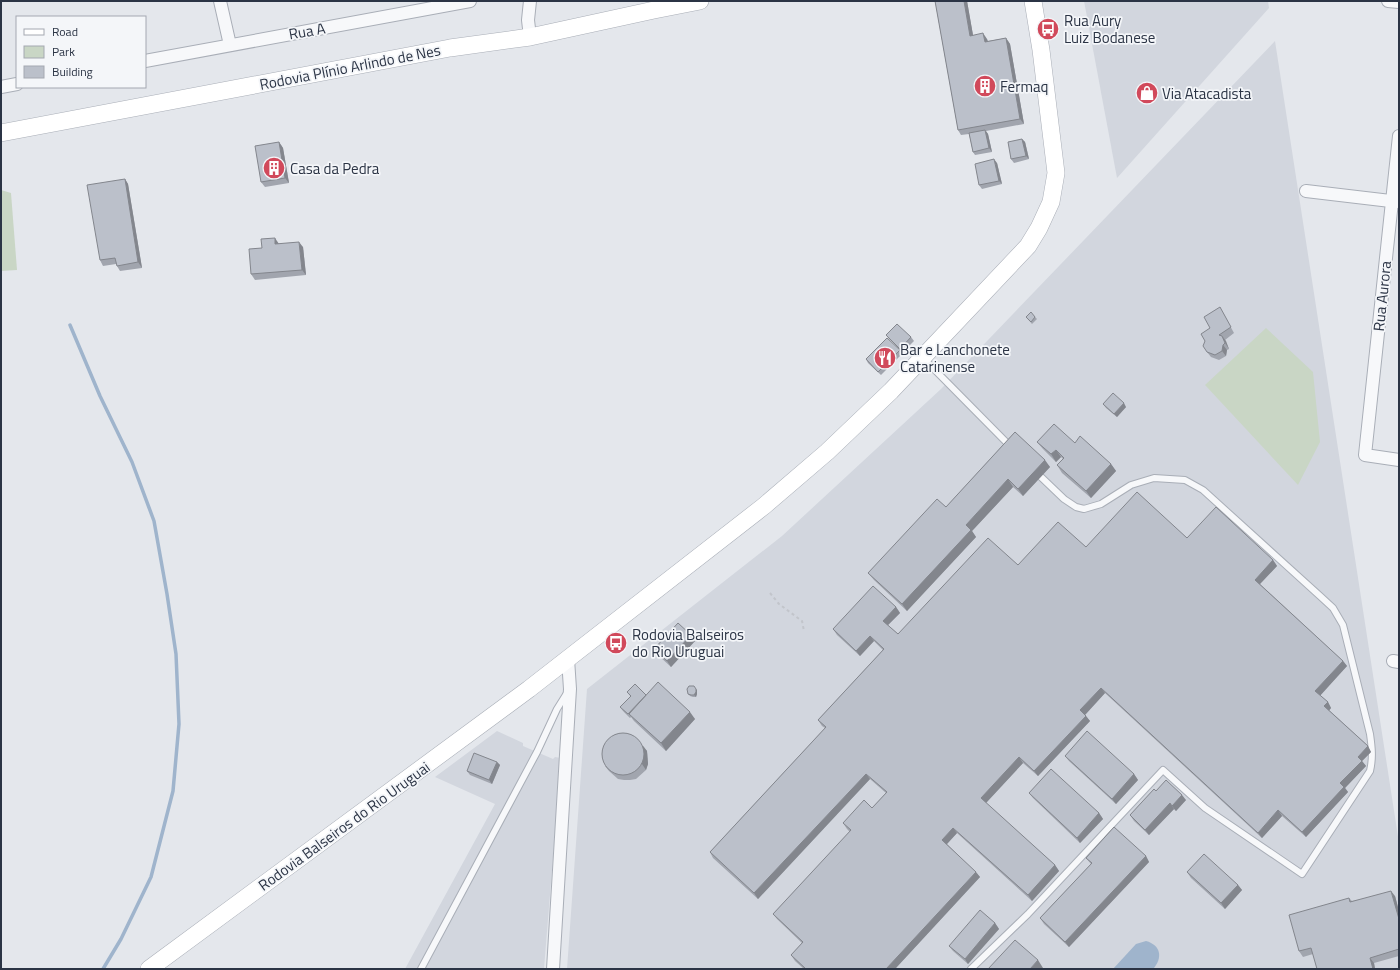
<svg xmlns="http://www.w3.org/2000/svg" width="1400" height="970" font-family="'Titillium Web',sans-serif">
	<rect width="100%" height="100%" fill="#e4e7ec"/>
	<!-- built -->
	<g fill="#d2d6de">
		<path d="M1084 1H1268L1269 8 1117 178Z"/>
		<path d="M1275 41 1399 843V969H567L587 689 782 536 941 389Z"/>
		<path d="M497 731 523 743V746L553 759 555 757 561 758 544 969H405L495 804 435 777Z"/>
	</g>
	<!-- green -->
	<g fill="#c9d6c5">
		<path d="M1 190 11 193 17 270 1 271Z"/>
		<path d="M1266 328 1313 372 1320 442 1298 485 1205 385Z"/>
	</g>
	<!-- water -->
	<path fill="#9fb4cc" d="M1146 941C1161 945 1163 958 1153 969H1113L1136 944Z"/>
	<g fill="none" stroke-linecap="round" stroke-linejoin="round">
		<!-- stream -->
		<path stroke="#9fb4cc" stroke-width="3.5" d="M70 325 100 396 132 462 154 521 167 594 176 654 179 724 173 791 151 877 121 939 103 969"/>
		<!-- service casing -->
		<g stroke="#a9aeb7" stroke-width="8">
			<g id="service">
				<path d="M924 359 1012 448"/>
				<path d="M421 969 537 752 557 709 567 693"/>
				<path d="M971 969 1028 914 1163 770 1205 808 1302 874 1370 771C1373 758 1372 748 1370 734L1343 625 1333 608 1320 596 1203 490 1185 480 1154 478 1131 485 1101 504 1084 509 1076 507 1064 499 1041 477"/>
			</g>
		</g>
		<!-- minor casing -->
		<g stroke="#a9aeb7" stroke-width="14">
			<g id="minor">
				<path d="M220 1 230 45"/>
				<path d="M530 1 528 20 530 37"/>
				<path d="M1388 1 1399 2"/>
				<path d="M145 61 470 1"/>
				<path d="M1 87 17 84"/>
				<path d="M1399 136 1365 455 1399 460"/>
				<path d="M1306 191 1399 202"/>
				<path d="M1393 661 1399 662"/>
				<path d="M553 969 570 689 568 659"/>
			</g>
		</g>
		<!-- secondary casing -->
		<g stroke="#a9aeb7" stroke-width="18">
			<g id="secondary">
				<path d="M1 133 450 48 530 37 654 10 700 1"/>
				<path d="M149 969 529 689 764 506 827 452 891 391 1028 246 1039 228 1051 202 1056 173 1041 50 1033 1"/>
			</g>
		</g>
		<!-- path -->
		<path stroke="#c2c5cb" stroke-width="2" stroke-dasharray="3 3" stroke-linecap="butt" d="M770 593 779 604 802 621 804 631"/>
		<!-- service -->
		<use href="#service" stroke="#f7f8fa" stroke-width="6"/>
		<!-- minor -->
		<use href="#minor" stroke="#f7f8fa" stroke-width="12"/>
		<!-- secondary -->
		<use href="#secondary" stroke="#fff" stroke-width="17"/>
	</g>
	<!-- wall -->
	<g fill="#a1a5ae">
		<path d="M935 1H967L973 35 987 39 988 41 1006 38 1010 44 1024 124 986 131 988 134 992 152 975 155 973 152 969 134 961 135 958 130Z"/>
		<path d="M1022 139 1025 142 1029 159 1014 163 1011 159Z"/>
		<path d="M279 142 283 148 289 183 265 187 261 182Z"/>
		<path d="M997 163 1002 184 982 189 979 185Z"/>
		<path d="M125 179 128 184 142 268 120 271 117 266 116 264 103 266 100 260Z"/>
		<path d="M279 244 303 247 306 275 255 280 251 274 262 248Z"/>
		<path d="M1220 307 1223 313 1234 333 1225 340 1229 349 1227 350 1226 356 1219 360 1211 357 1207 352 1210 328Z"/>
		<path d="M1026 317H1035L1037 319 1032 324Z"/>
		<path d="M886 335 911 337 914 341 903 352 889 339Z"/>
		<path d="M900 350 902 354 881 375 868 363 866 359Z"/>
		<path d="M1103 404 1126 407 1117 417 1106 408Z"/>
		<path d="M1015 432 1050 467 1023 496 1013 487 972 531 976 537 907 611 874 580 868 573 946 507Z"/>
		<path d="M1037 442 1075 443 1111 464 1116 471 1091 498 1062 473 1057 465 1063 459 1061 457 1056 462 1043 449Z"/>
		<path d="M1187 538 1273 560 1277 566 1260 584 1343 661 1347 666 1320 695 1328 702 1331 708 1329 710 1368 746 1371 752 1362 761 1366 766 1345 788 1348 792 1306 837 1282 816 1262 838 1105 693 1085 715 1090 721 1038 776 1023 763 986 803 1055 865 1059 871 1032 901 957 833 947 844 980 877 895 969H804L795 961 791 955 802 943 777 919 773 914 850 832 847 829 843 823 872 808 886 793 870 779 758 899 713 858 710 852 825 728 822 726 818 720 883 650 874 641 860 656 837 635 833 629 896 607 900 613 888 625 898 634 1018 565 1086 547Z"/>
		<path d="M691 635 695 641 671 667 658 655 654 649Z"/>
		<path d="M697 690V694L696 697H693L690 696 688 694Z"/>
		<path d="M627 692 646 695 695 719 666 751 634 721 631 717 630 718 623 711 620 707 631 697Z"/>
		<path d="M643 746 647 751 648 764 646 770 636 779 630 780H624L618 779 609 771 605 766Z"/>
		<path d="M1065 756 1134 774 1138 780 1116 804 1069 761Z"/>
		<path d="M497 762 500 765 492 784 470 775 467 771Z"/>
		<path d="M1156 791 1186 800 1176 811 1174 809 1149 835 1134 821 1130 815Z"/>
		<path d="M1029 793 1099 813 1103 819 1080 843 1033 798Z"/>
		<path d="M1146 856 1149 862 1069 947 1044 924 1040 918 1091 864 1086 858Z"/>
		<path d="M1187 872 1238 885 1242 890 1225 909 1191 878Z"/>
		<path d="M1395 896 1399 911V956L1374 963 1375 969H1317L1313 954 1303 957 1299 951 1349 898 1352 901Z"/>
		<path d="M995 923 999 929 968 964 953 951 949 946Z"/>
	</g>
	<!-- shaded-wall -->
	<g fill="#83868d">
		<path d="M964 1H967L974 41 970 36Z"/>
		<path d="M983 33 987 39 989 47 985 42Z"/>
		<path d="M1006 38 1010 44 1024 124 1020 119Z"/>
		<path d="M985 130 988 134 992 152 989 148Z"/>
		<path d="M1022 139 1025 142 1029 159 1026 156Z"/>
		<path d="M279 142 283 148 289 183 285 178Z"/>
		<path d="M994 159 997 163 1002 184 999 181Z"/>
		<path d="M125 179 128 184 142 268 138 262Z"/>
		<path d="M275 238 279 244H275Z"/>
		<path d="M299 242 303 247 306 275 302 270Z"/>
		<path d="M1222 336 1226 341 1229 349 1225 343Z"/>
		<path d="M1223 345 1227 350 1226 356 1222 351Z"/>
		<path d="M1124 403 1126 407 1117 417 1114 414Z"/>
		<path d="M1056 450 1061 457 1056 462 1051 454Z"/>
		<path d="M1045 460 1050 467 1023 496 1018 489Z"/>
		<path d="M1111 464 1116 471 1091 498 1086 491Z"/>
		<path d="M1008 479 1013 487 972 531 976 537 907 611 902 604 966 525Z"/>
		<path d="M1273 560 1277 566 1259 585 1255 580Z"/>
		<path d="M896 607 900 613 887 626 883 621Z"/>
		<path d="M691 635 695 641 671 667 667 661Z"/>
		<path d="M870 636 874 641 860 656 856 651Z"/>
		<path d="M1343 661 1347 666 1319 697 1315 691Z"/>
		<path d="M1101 688 1105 693 1084 716 1080 710Z"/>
		<path d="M696 689 697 690V694L696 697 694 695Z"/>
		<path d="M1328 702 1331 708 1328 712 1324 706Z"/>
		<path d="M690 712 695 719 666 751 661 743Z"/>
		<path d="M1086 716 1090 721 1038 776 1034 771Z"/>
		<path d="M643 746 647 751 648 764 646 770 642 764Z"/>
		<path d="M1368 746 1371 752 1362 761 1366 766 1345 788 1348 792 1306 837 1302 832 1340 783 1358 757Z"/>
		<path d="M1019 757 1023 763 985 804 981 798Z"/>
		<path d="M497 762 500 765 492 784 489 780Z"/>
		<path d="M866 774 870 779 758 899 754 893Z"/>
		<path d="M1134 774 1138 780 1116 804 1112 799Z"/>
		<path d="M1182 795 1186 800 1176 811 1172 806Z"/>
		<path d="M1170 803 1174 809 1149 835 1145 830Z"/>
		<path d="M1278 810 1282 816 1262 838 1258 833Z"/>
		<path d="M1099 813 1103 819 1080 843 1077 838Z"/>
		<path d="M953 828 957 833 946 845 942 840Z"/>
		<path d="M1146 856 1149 862 1069 947 1065 942Z"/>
		<path d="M1055 865 1059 871 1032 901 1028 895Z"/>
		<path d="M976 872 980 877 895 969H886Z"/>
		<path d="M1238 885 1242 890 1225 909 1221 903Z"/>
		<path d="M1391 891 1395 896 1399 911V919Z"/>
		<path d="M995 923 999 929 968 964 965 959Z"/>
		<path d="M1370 958 1374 963 1375 969H1373Z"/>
		<path d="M1038 960 1043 968 1041 969H1030Z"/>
	</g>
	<!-- building -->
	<g fill="#bbc0ca" stroke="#83868d">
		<path d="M935 1H964L970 36 983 33 985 42 1006 38 1020 119 958 130Z"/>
		<path d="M985 130 989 148 973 152 969 133Z"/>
		<path d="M1022 139 1026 156 1011 159 1008 142Z"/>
		<path d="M279 142 285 178 261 182 255 146Z"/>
		<path d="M994 159 999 181 979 185 975 164Z"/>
		<path d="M125 179 138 262 117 266 115 258 100 260 87 185Z"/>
		<path d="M275 238V244L299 242 302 270 251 274 249 249 262 248 261 239Z"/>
		<path d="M1220 307 1231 327 1219 335 1222 336 1225 343 1223 345 1222 351 1215 355 1207 352 1203 346 1205 341 1201 334 1210 328 1204 317Z"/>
		<path d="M1031 312 1035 317 1031 322 1026 317Z"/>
		<path d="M897 324 911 337 900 349 886 335Z"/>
		<path d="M887 338 900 350 878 372 866 359Z"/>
		<path d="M1113 393 1124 403 1114 414 1103 404Z"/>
		<path d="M1054 424 1075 443 1080 436 1111 464 1086 491 1057 465 1064 458 1056 450 1051 454 1037 442Z"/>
		<path d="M1015 432 1045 460 1018 489 1008 479 966 525 971 530 902 604 868 573 937 499 946 507Z"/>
		<path d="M1137 492 1187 538 1216 507 1273 560 1255 580 1343 661 1315 691 1328 702 1324 706 1368 746 1358 757 1362 761 1340 783 1344 787 1302 832 1278 810 1258 833 1101 688 1080 710 1086 716 1034 771 1019 757 981 798 1055 865 1028 895 953 828 942 840 976 872 886 969H806L791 955 803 942 773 914 851 830 843 823 864 800 872 808 887 792 866 774 754 893 710 852 826 727 818 720 884 649 870 636 856 651 833 629 873 586 896 607 883 621 898 634 988 538 1018 565 1058 522 1086 547Z"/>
		<path d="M678 623 691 635 667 661 654 649Z"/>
		<path d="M658 682 690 712 661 743 629 714Z"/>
		<path d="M635 684 646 695 628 714 620 707 631 696 627 692Z"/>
		<path d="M689 686H694L696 689V692L694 695H691L688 694 687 689Z"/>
		<path d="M1087 731 1134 774 1112 799 1065 756Z"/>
		<circle cx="623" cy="754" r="21"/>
		<path d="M474 753 497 762 489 780 467 771Z"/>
		<path d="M1051 769 1099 813 1077 838 1029 793Z"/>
		<path d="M1166 780 1182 795 1172 806 1170 803 1145 830 1130 815 1154 789 1156 791Z"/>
		<path d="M1114 827 1146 856 1065 942 1040 918 1092 863 1086 858Z"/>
		<path d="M1204 854 1238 885 1221 903 1187 872Z"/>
		<path d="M1391 891 1399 919V949L1370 958 1373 969H1317L1311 948 1299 951 1289 915 1349 898 1350 902Z"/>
		<path d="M980 910 995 923 965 959 949 946Z"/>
		<path d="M1015 940 1038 960 1030 969H988Z"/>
	</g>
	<!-- icons -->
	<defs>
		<g id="bus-disc" transform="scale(1.15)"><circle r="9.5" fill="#d1495b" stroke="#f4f6f9"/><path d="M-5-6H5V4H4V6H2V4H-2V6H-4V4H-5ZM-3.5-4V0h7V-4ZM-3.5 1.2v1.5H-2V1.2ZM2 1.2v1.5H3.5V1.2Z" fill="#fff"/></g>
		<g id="building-disc" transform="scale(1.15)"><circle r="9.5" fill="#d1495b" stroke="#f4f6f9"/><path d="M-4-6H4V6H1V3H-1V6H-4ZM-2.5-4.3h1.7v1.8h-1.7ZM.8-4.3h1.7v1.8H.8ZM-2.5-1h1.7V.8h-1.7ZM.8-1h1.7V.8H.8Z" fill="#fff"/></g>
		<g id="shop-disc" transform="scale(1.15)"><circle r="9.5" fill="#d1495b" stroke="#f4f6f9"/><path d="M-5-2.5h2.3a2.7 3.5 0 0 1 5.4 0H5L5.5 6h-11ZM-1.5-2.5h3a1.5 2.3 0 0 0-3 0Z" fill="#fff"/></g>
		<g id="restaurant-disc" transform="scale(1.15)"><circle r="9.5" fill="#d1495b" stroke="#f4f6f9"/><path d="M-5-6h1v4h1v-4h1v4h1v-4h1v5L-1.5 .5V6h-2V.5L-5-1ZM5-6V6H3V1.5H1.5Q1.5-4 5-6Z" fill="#fff"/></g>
	</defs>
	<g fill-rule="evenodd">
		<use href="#bus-disc" x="1048" y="29"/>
		<use href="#building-disc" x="985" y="86"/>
		<use href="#shop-disc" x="1147" y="93"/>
		<use href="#building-disc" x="274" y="168"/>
		<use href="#restaurant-disc" x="885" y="358"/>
		<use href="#bus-disc" x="616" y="643"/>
	</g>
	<g text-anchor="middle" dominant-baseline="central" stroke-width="3.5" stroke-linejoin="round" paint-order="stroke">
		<!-- poi labels -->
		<g font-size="15" fill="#2b3445" stroke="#f4f6f9" text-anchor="start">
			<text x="1064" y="20">Rua Aury<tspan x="1064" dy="17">Luiz Bodanese</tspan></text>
			<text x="1000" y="86">Fermaq</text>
			<text x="1162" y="93">Via Atacadista</text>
			<text x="290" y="168">Casa da Pedra</text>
			<text x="900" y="349">Bar e Lanchonete<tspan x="900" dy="17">Catarinense</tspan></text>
			<text x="632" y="634">Rodovia Balseiros<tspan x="632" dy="17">do Rio Uruguai</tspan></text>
		</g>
		<!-- street labels -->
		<g font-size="15" fill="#2b3445" stroke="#f4f6f9">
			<text transform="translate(307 31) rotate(-10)">Rua A</text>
			<text transform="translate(350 67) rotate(-11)">Rodovia Plínio Arlindo de Nes</text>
			<text transform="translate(1382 296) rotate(-84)">Rua Aurora</text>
			<text transform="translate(344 826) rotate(-36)">Rodovia Balseiros do Rio Uruguai</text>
		</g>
	</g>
	<!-- border -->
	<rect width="1400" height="970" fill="none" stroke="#2b3445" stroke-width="4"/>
	<!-- legend -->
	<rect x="16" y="16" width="130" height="72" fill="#f4f6f9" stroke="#a4a8b1"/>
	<rect x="24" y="29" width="20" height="6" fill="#ffffff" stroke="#a4a8b1"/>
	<text x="52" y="36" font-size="12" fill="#2b3445">Road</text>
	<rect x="24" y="46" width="20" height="12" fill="#c9d6c5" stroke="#a4a8b1"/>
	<text x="52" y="56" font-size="12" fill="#2b3445">Park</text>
	<rect x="24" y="66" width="20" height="12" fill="#bbc0ca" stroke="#a4a8b1"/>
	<text x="52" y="76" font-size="12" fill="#2b3445">Building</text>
</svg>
